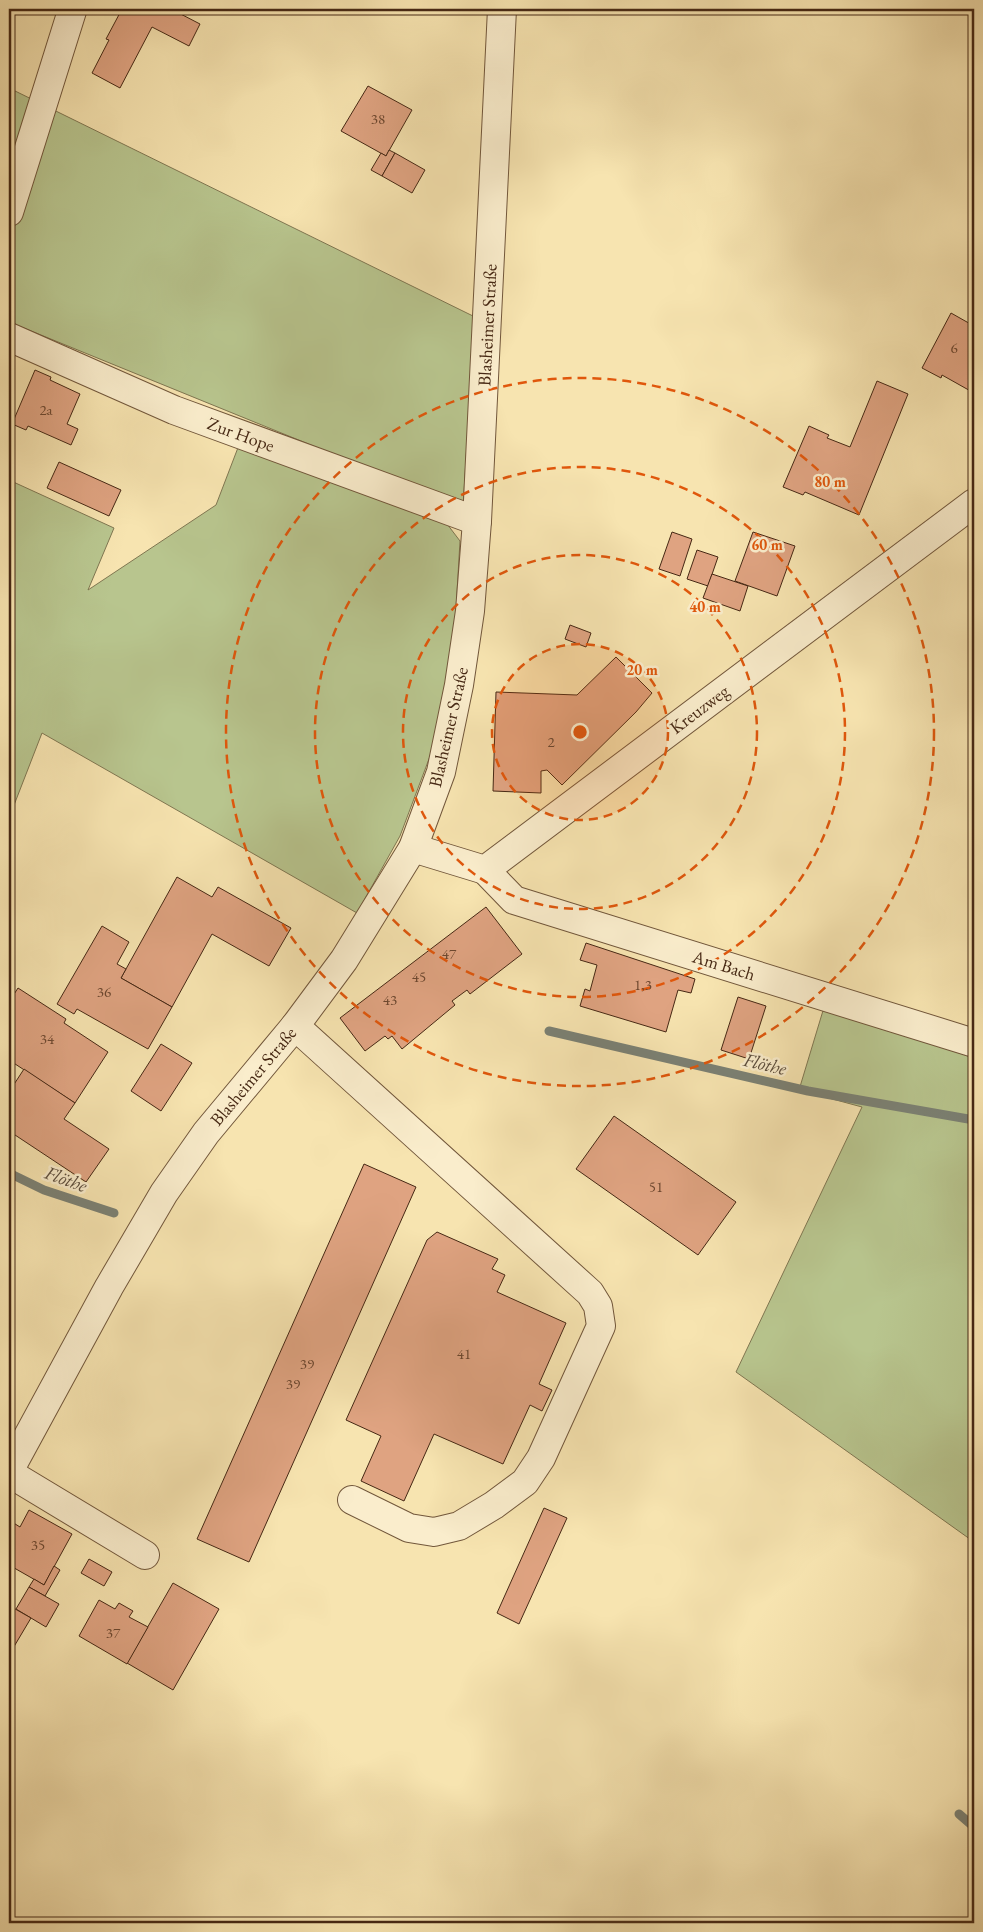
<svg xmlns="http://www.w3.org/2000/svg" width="983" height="1932" font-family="'EB Garamond',serif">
	<rect width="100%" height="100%" fill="#f7e4b0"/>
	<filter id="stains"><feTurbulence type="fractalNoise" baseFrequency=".004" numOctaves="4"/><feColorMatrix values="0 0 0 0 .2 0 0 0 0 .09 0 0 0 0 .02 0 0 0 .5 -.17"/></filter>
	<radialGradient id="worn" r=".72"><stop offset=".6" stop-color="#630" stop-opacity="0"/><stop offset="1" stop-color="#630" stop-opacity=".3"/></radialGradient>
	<!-- green -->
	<g fill="#b8c58e" stroke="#7f7651">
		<path d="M9 88 475 317 463 507 9 322Z"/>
		<path d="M239 445 444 520 460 541 455 626 435 743 400 836 357 913 42 733 9 818V480L114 528 88 590 216 505Z"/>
		<path d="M825 1004 974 1051V1542L736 1372 862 1107 799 1090Z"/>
	</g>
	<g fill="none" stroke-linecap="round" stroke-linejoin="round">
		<!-- stream -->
		<g stroke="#7b8174" stroke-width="9">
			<path d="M549 1031 808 1091 974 1120"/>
			<path d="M9 1173 44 1190 114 1213"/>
			<path d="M959 1814 974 1827"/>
		</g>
	</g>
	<!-- building -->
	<g fill="#dfa381" stroke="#462814">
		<path d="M122 9H171L200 24 189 46 152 27 120 88 92 73 109 40 106 39Z"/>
		<path d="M368 86 412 110 386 156 341 131Z"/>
		<path d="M389 150 395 153 382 176 371 170 381 153 386 156Z"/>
		<path d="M395 153 425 170 412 193 382 176Z"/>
		<path d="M951 313 974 326V393L942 375 941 378 922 368Z"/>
		<path d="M35 370 51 377 50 380 80 394 67 424 78 429 71 445 28 426 26 430 12 424Z"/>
		<path d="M877 381 908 394 859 515 805 492 803 495 783 487 809 426 829 435 827 438 850 447Z"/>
		<path d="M59 462 121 490 109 516 47 488Z"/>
		<path d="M672 532 692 539 680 576 659 569Z"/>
		<path d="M753 532 795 546 777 596 735 581Z"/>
		<path d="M697 550 718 557 708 586 687 579Z"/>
		<path d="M712 574 748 586 740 611 703 598Z"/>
		<path d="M570 625 591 633 586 647 565 639Z"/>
		<path d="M616 657 652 693 636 712 562 785 547 770 541 771V793L493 791 496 692 577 695Z"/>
		<path d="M177 877 212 897 218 887 291 928 269 966 212 934 172 1007 121 978Z"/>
		<path d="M486 907 522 954 470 994 467 990 452 1001 455 1005 402 1049 392 1036 388 1039 385 1036 365 1051 340 1018Z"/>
		<path d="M102 926 129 942 117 964 126 969 121 978 172 1007 148 1049 77 1009 74 1014 57 1004Z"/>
		<path d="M586 943 695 979 691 993 678 990 666 1032 580 1006 585 989 590 991 597 965 580 960Z"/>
		<path d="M18 988 66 1019 64 1023 108 1052 75 1103 9 1060V1002Z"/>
		<path d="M738 997 766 1006 749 1059 721 1050Z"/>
		<path d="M161 1044 192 1063 161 1111 131 1091Z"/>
		<path d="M24 1069 75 1103 64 1119 109 1149 86 1182 9 1131V1092Z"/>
		<path d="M614 1116 736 1202 698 1255 576 1169Z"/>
		<path d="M364 1164 416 1187 249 1562 197 1539Z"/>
		<path d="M437 1232 498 1259 492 1269 505 1275 497 1292 566 1323 539 1384 552 1390 542 1411 530 1405 503 1464 434 1434 404 1501 361 1481 381 1436 346 1420 427 1240Z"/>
		<path d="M544 1508 567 1518 519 1624 497 1613Z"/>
		<path d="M29 1510 72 1534 44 1585 9 1565V1548L12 1541 9 1539V1529L12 1522 20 1527Z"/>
		<path d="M89 1559 112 1572 104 1586 81 1573Z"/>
		<path d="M54 1566 60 1570 45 1596 29 1587 34 1579 44 1585Z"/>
		<path d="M173 1583 219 1609 173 1690 127 1663Z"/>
		<path d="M29 1587 59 1604 46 1627 16 1609Z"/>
		<path d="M99 1600 115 1609 119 1603 133 1611 129 1617 148 1627 127 1664 79 1636Z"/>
		<path d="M10 1606 31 1618 9 1655V1607Z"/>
	</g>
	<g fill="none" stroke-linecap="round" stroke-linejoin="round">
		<!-- minor casing -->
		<g stroke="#72573b" stroke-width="30">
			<g id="minor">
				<path d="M9 212 72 11"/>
				<path d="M9 337 174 410 477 521"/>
				<path d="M413 848 485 870 974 503"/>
				<path d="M485 870 514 900 974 1043"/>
				<path d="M295 1026 590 1293 598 1306 601 1326 541 1458 525 1482 494 1505 459 1526 434 1532 409 1528 352 1500"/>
				<path d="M9 1471 109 1287 164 1193 206 1133 295 1026 344 960 413 848 441 772 459 685 470 611 477 521 502 9"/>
				<path d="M9 1473 145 1555"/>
			</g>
		</g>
		<!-- minor -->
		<use href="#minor" stroke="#faedcc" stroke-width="28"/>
	</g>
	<!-- distance rings -->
	<circle cx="580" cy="732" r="88" fill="#e0570c" fill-opacity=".12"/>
	<g fill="none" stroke="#e0570c" stroke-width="2.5" stroke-dasharray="9 6">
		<circle cx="580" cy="732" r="88"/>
		<circle cx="580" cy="732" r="177"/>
		<circle cx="580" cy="732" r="265"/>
		<circle cx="580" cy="732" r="354"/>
	</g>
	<g text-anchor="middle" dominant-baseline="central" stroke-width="5" stroke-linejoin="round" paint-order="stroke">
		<!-- number labels -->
		<g font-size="15" fill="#6c472f">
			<text x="378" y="118">38</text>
			<text x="954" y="347">6</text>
			<text x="46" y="409">2a</text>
			<text x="551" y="741">2</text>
			<text x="449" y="953">47</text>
			<text x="419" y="976">45</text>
			<text x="643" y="984">1,3</text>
			<text x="104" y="991">36</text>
			<text x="390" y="999">43</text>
			<text x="47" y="1038">34</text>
			<text x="656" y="1186">51</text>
			<text x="464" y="1353">41</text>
			<text x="307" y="1363">39</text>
			<text x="293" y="1383">39</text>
			<text x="38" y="1544">35</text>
			<text x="113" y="1632">37</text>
		</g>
		<!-- street labels -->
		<g font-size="18" fill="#462814" stroke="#faedcc">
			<text transform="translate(487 325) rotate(-87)">Blasheimer Straße</text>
			<text transform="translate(241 434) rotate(20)">Zur Hope</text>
			<text transform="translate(699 709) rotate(-37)">Kreuzweg</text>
			<text transform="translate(448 727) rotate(-77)">Blasheimer Straße</text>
			<text transform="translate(724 965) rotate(17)">Am Bach</text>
			<text transform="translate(253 1076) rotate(-50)">Blasheimer Straße</text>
		</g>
		<!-- water labels -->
		<g font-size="19" font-style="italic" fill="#5c4d3c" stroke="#faedcc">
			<text transform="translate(765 1064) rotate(13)">Flöthe</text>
			<text transform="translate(66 1179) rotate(20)">Flöthe</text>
		</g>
	</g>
	<circle cx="580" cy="732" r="8" fill="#e0570c" stroke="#faedcc" stroke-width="2.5"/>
	<g font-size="15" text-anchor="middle" font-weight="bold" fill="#e0570c" stroke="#faedcc" stroke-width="5" stroke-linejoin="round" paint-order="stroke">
		<text x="830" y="487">80 m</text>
		<text x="767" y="550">60 m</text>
		<text x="705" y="612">40 m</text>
		<text x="642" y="675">20 m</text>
	</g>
	<!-- margin -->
	<rect width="983" height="1932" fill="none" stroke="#f7e4b0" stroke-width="30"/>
	<rect x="10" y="10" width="963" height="1912" fill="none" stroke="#462814" stroke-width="2.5"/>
	<rect x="15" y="15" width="953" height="1902" fill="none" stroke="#462814"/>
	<rect width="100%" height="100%" filter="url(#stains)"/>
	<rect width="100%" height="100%" fill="url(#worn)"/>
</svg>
